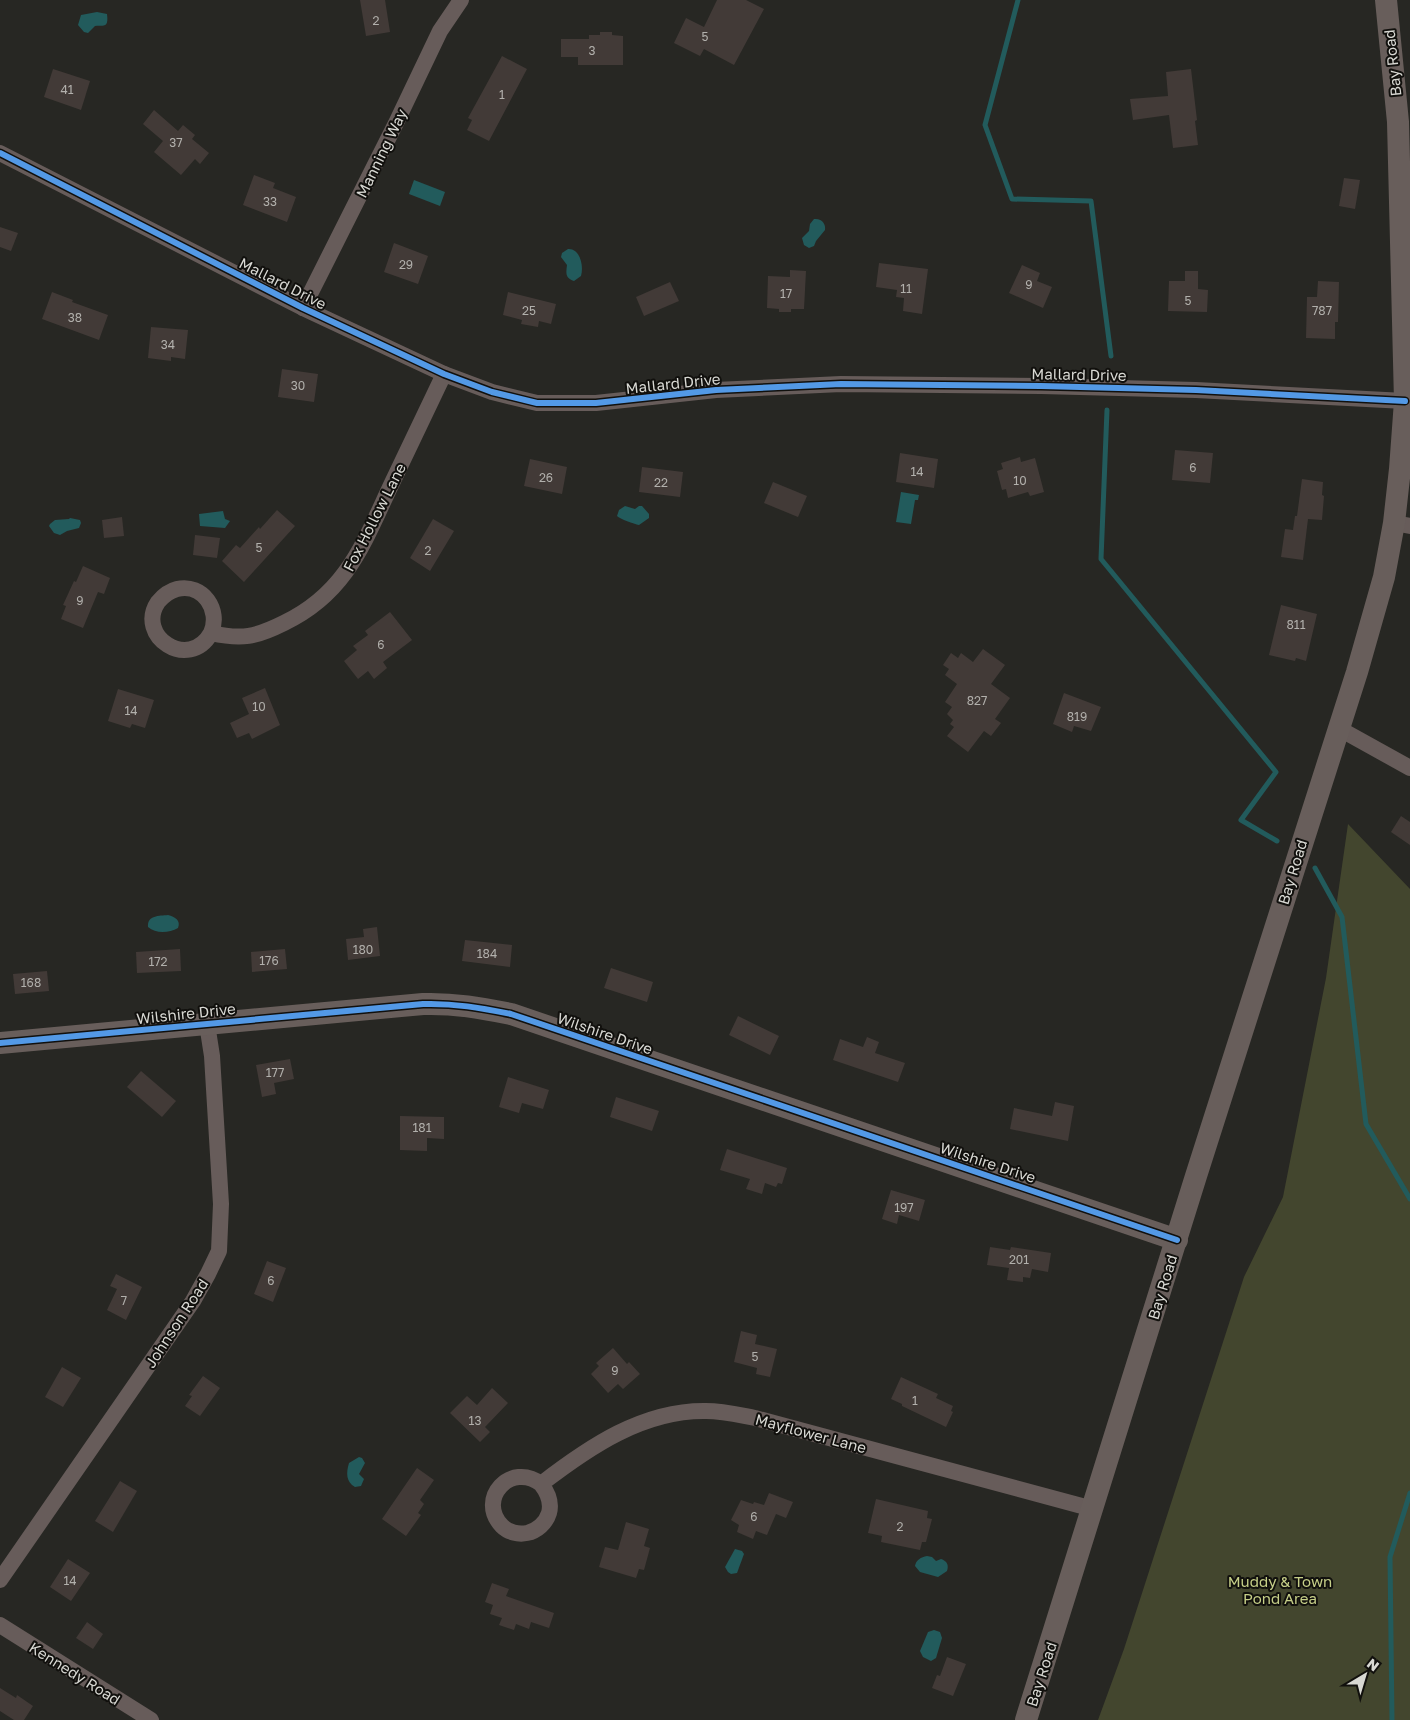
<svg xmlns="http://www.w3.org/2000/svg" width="1410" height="1720" font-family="'Golos Text',sans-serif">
	<rect width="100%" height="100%" fill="#272723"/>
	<!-- green -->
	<path fill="#43462e" d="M1348 824 1410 889V1720H1098L1124 1649 1244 1277 1283 1197 1326 978Z"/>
	<!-- water -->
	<g fill="#225b5c">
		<path d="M97 12 107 14C109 29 103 25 95 26L88 33 84 32 78 25 81 15Z"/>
		<path d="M414 180 445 192 440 206 409 194Z"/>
		<path d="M814 219C822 218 826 224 825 230L816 241 814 246 809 248 804 245 802 238 809 231 810 224Z"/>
		<path d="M568 249C580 248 584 266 581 276L574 281C565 278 566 273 567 265L561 257 562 253Z"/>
		<path d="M901 492 919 495 918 500H915L911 524 896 522Z"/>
		<path d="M625 506 635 509 639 506H642L649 514V518L639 525C634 524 620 519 617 516L619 510Z"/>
		<path d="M223 511 225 519 230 521 225 528 200 526 199 514Z"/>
		<path d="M70 518 80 520 81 523 79 528 67 531 60 535 54 533 49 526 50 524 55 520 69 519Z"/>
		<path d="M168 915C175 917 181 920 178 928 169 933 156 934 148 927 147 915 159 916 168 915Z"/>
		<path d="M359 1457 362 1458 365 1463 359 1474 364 1479 361 1486 355 1487C346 1482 346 1473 349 1463Z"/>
		<path d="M735 1549 742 1551 744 1554 737 1573 731 1574 728 1572 725 1567Z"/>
		<path d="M927 1556 932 1557 936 1561 941 1559C947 1561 949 1565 947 1571L938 1577 920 1572 915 1566C916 1560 921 1557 927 1556Z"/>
		<path d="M934 1630 940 1632 942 1638 936 1658 931 1661 923 1657 920 1651 928 1632Z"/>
	</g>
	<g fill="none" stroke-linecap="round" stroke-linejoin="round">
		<!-- stream -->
		<g stroke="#225b5c" stroke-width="5">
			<path d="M1018 0 985 125 1012 199 1091 201 1111 356"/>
			<path d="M1107 410 1101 559 1276 772 1241 820 1277 841"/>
			<path d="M1315 868 1342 917 1366 1124 1410 1199"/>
			<path d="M1392 1720 1390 1557 1410 1493"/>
		</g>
	</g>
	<!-- building -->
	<g fill="#423a37">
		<path d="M360 0H385L390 32 366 36Z"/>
		<path d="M717 0H746L764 9 734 65 704 49 700 56 674 43 686 18 704 27Z"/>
		<path d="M600 32H612V35L623 36V65H578V57H561V39H589V35H600Z"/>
		<path d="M502 56 527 69 489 141 467 130 472 120 468 118Z"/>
		<path d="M53 69 90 81 81 110 44 97Z"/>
		<path d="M1191 69 1197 120 1195 121 1198 145 1173 148 1169 115 1133 120 1130 99 1168 96 1166 72Z"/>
		<path d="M154 110 178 131 183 125 195 135 192 139 209 153 200 164 195 159 181 175 154 152 163 141 143 124Z"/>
		<path d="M254 175 275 183 273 188 296 197 287 222 243 205Z"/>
		<path d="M1344 178 1360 180 1355 209 1339 206Z"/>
		<path d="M0 227 18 233 11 251 0 247Z"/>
		<path d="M394 243 428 256 418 284 384 272Z"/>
		<path d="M879 263 928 269 922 314 903 311 904 298 896 297 897 290 876 287Z"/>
		<path d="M1022 265 1040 273 1037 281 1052 287 1043 308 1009 293Z"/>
		<path d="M790 270 806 271 804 309H791V312H779V309L767 308 768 276 790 277Z"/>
		<path d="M1185 271H1198V289L1208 290 1207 312 1168 311 1169 281H1185Z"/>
		<path d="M1318 281 1339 282 1338 322H1335V339L1306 338 1307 297H1317Z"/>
		<path d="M670 282 679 301 644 316 636 297Z"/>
		<path d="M52 292 73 300 72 302 108 315 99 340 42 319Z"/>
		<path d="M508 292 556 304 551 324 539 321 538 327 521 324 522 320 503 315Z"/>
		<path d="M151 327 188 330 185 359 171 357V361L148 358Z"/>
		<path d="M282 369 318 374 314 402 278 397Z"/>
		<path d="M1175 450 1213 453 1210 483 1172 480Z"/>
		<path d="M900 453 938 459 934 488 896 482Z"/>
		<path d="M1020 457 1021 462 1035 458 1044 492 1030 496 1028 492 1008 498 1006 489 1002 490 997 471 1003 469 1001 463Z"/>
		<path d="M530 459 567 467 562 494 524 486Z"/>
		<path d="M642 467 683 472 680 497 639 492Z"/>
		<path d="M1302 479 1323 482 1322 495 1324 496 1322 520 1308 519 1303 560 1281 557 1285 529 1293 530 1295 516H1297Z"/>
		<path d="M773 482 807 496 798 517 764 503Z"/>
		<path d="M277 510 295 526 244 582 222 561 236 545 240 548 259 527 260 529Z"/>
		<path d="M122 517 124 536 104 538 102 520Z"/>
		<path d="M433 519 454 531 430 571 410 558Z"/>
		<path d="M195 535 220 538 217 558 193 555Z"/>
		<path d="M83 566 110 578 104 594 98 592 83 628 61 619 66 606 63 605 74 581 76 582Z"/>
		<path d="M1281 605 1317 614 1306 661 1296 658 1295 661 1269 655Z"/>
		<path d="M390 612 412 640 383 662 387 668 374 679 368 671 358 679 344 661 357 650 353 646 368 635 365 631Z"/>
		<path d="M983 649 1005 665 991 684 1010 698 995 719 1001 723 991 736 984 731 968 752 947 736 954 727 950 724 953 720 947 714 952 707 945 702 957 684 945 675 949 669 943 665 951 653 958 658 961 653 973 662Z"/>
		<path d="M265 688 280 725 252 739 249 733 237 738 230 723 249 714 242 698Z"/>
		<path d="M118 689 154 700 145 728 132 724 130 728 108 721Z"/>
		<path d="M1064 693 1101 707 1091 731 1074 726 1072 732 1053 724Z"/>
		<path d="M1401 816 1410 822V845L1391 832Z"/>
		<path d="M377 927 380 956 348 960 346 939 364 937 363 929Z"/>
		<path d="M465 940 512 945 510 967 462 961Z"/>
		<path d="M180 949 181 971 137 973 136 952Z"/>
		<path d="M285 949 287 969 252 972 251 952Z"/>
		<path d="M611 968 653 982 647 1002 604 988Z"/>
		<path d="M47 971 49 991 15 994 13 974Z"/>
		<path d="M738 1016 779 1036 770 1055 729 1035Z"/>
		<path d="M867 1037 879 1042 875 1053 905 1063 898 1082 833 1060 840 1039 863 1047Z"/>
		<path d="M290 1059 294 1079 274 1083 276 1094 262 1097 256 1065Z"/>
		<path d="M141 1071 176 1101 162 1117 127 1087Z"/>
		<path d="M508 1077 549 1090 543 1109 522 1103 519 1113 499 1107Z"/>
		<path d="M616 1097 659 1111 652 1131 610 1117Z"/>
		<path d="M1055 1102 1074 1106 1068 1141 1010 1129 1014 1108 1052 1116Z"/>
		<path d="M400 1116 444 1117V1139L427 1138V1151L400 1150Z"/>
		<path d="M727 1149 787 1168 782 1184 778 1183 776 1187 765 1183 762 1194 746 1189 750 1179 720 1170Z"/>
		<path d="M891 1190 925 1200 919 1221 899 1215 897 1224 882 1219Z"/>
		<path d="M990 1247 1010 1250 1011 1247 1051 1253 1048 1272 1032 1269 1030 1278 1023 1277V1282L1007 1280 1009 1268 987 1265Z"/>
		<path d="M267 1261 286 1268 273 1302 254 1294Z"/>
		<path d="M116 1274 142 1287 126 1320 107 1310 117 1289 110 1286Z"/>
		<path d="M741 1331 757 1335 755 1344 777 1349 770 1377 756 1374 757 1368 734 1362Z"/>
		<path d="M613 1348 627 1364 629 1362 640 1374 623 1389 618 1384 608 1393 591 1374 599 1366 596 1363Z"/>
		<path d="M62 1367 81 1378 63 1407 45 1397Z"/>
		<path d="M203 1376 220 1388 200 1416 185 1406 192 1396 189 1395Z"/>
		<path d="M901 1377 938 1394 936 1398 953 1406 951 1411 953 1412 946 1427 902 1406V1404L891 1399Z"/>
		<path d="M492 1388 508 1403 485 1427 490 1432 480 1442 450 1413 467 1396 477 1405Z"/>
		<path d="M417 1468 434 1480 420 1500 424 1504 418 1513 421 1515 406 1536 382 1519Z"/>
		<path d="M120 1481 137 1491 113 1532 95 1521Z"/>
		<path d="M769 1493 793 1502 786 1518 776 1514 767 1535 756 1531 753 1539 737 1532 739 1525 731 1520 741 1500 753 1504 754 1502 764 1505Z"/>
		<path d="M876 1499 928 1511 927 1518 932 1519 926 1542H922L920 1550 881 1542 882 1536 868 1533Z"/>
		<path d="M626 1522 649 1529 644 1546 650 1548 644 1570 639 1569 636 1578 599 1567 605 1547 618 1550Z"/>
		<path d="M68 1559 90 1573 71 1601 50 1587Z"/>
		<path d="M492 1583 509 1589 506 1596 554 1613 549 1628 531 1622 529 1629 516 1624 514 1630 499 1625 502 1618 490 1614 493 1605 485 1602Z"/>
		<path d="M87 1622 103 1634 93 1649 76 1638Z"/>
		<path d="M947 1657 966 1664 953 1696 932 1688 937 1675 940 1676Z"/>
		<path d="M0 1688 16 1698 17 1695 33 1706 24 1720H14L0 1711Z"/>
	</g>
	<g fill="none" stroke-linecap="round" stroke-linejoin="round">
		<!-- street -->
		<g stroke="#675c5a" stroke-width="16">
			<path d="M0 153 303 308 444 374 492 392 537 403H596L716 390 841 384 1041 386 1196 390 1405 401"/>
			<path d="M303 308 397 121 440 31 461 0"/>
			<path d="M1394 523 1410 526"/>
			<path d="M211 633C189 672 135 636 158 602 163 596 169 591 177 589 203 583 221 610 211 633 242 640 256 637 284 623 347 593 364 542 392 483 410 446 427 410 444 374"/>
			<path d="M1338 728 1410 768"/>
			<path d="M541 1484C548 1493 552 1502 549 1513 546 1523 537 1531 527 1533 518 1535 508 1532 502 1526 476 1499 511 1461 541 1484 589 1447 643 1410 706 1411 723 1411 739 1415 755 1418L1093 1509"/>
			<path d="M0 1580 193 1301 208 1274 219 1251 221 1204 212 1056 207 1024"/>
			<path d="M0 1625 151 1720"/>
		</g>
		<!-- secondary -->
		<g stroke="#685e5b" stroke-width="22">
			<path d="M0 1043 423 1004C454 1003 481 1008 511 1014L1177 1240"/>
			<path d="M1026 1720 1196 1176 1357 672 1384 577 1394 523 1400 469 1405 401 1398 122 1386 0"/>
		</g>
		<!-- cycleway casing -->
		<g stroke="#11100d" stroke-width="9">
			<g id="cycleway">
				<path d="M0 153 303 308 444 374 492 392 537 403H596L716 390 841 384 1041 386 1196 390 1405 401"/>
				<path d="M0 1043 423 1004C454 1003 481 1008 511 1014L1177 1240"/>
			</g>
		</g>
		<!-- cycleway -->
		<use href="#cycleway" stroke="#5399e6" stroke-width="6"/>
	</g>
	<g text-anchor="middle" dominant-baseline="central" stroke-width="4" stroke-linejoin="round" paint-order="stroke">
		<!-- number labels -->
		<g font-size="12" fill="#b2b0ac">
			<text x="376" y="20">2</text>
			<text x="705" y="36">5</text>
			<text x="592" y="50">3</text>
			<text x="67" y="89">41</text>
			<text x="502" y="94">1</text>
			<text x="176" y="142">37</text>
			<text x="270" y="201">33</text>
			<text x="406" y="264">29</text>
			<text x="1029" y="284">9</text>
			<text x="906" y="288">11</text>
			<text x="786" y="293">17</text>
			<text x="1188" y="300">5</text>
			<text x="529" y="310">25</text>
			<text x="1322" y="310">787</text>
			<text x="75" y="317">38</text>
			<text x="168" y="344">34</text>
			<text x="298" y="385">30</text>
			<text x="1193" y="467">6</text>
			<text x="917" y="471">14</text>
			<text x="546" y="477">26</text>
			<text x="1020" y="480">10</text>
			<text x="661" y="482">22</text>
			<text x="259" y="547">5</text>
			<text x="428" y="550">2</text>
			<text x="80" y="600">9</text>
			<text x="1296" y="624">811</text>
			<text x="381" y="644">6</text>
			<text x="977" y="700">827</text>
			<text x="259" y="706">10</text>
			<text x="131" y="710">14</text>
			<text x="1077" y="716">819</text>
			<text x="363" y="949">180</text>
			<text x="487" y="953">184</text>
			<text x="269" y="960">176</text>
			<text x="158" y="961">172</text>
			<text x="31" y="982">168</text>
			<text x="275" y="1072">177</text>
			<text x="422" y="1127">181</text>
			<text x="904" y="1207">197</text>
			<text x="1019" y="1259">201</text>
			<text x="271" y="1280">6</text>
			<text x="124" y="1300">7</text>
			<text x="755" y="1356">5</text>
			<text x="615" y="1370">9</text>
			<text x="915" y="1400">1</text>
			<text x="475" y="1420">13</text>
			<text x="754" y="1516">6</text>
			<text x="900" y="1526">2</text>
			<text x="70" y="1580">14</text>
		</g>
		<!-- street labels -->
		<g font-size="15" fill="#d8d8d3" stroke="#11100d">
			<text transform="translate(1392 63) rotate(-96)">Bay Road</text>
			<text transform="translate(381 153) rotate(-64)">Manning Way</text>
			<text transform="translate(283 283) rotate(27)">Mallard Drive</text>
			<text transform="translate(1079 374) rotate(1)">Mallard Drive</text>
			<text transform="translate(673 383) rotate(-6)">Mallard Drive</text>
			<text transform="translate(374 517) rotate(-63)">Fox Hollow Lane</text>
			<text transform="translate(1292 872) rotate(-73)">Bay Road</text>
			<text transform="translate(186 1013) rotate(-6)">Wilshire Drive</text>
			<text transform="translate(605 1033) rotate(19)">Wilshire Drive</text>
			<text transform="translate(988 1162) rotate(18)">Wilshire Drive</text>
			<text transform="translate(1162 1287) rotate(-73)">Bay Road</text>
			<text transform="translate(176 1323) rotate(-57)">Johnson Road</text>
			<text transform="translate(811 1433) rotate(15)">Mayflower Lane</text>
			<text transform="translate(75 1673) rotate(32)">Kennedy Road</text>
			<text transform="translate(1041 1674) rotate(-72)">Bay Road</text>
		</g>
		<!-- park labels -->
		<g font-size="15" fill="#c6cf88" stroke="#11100d">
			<text x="1280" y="1581">Muddy &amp; Town<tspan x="1280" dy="17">Pond Area</tspan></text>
		</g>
	</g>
	<!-- north arrow -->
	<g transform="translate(1365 1675) rotate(38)" stroke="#11100d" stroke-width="4" paint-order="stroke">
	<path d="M0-4L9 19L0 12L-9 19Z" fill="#d8d8d3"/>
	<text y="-8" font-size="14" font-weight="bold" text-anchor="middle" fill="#d8d8d3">N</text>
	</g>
</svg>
